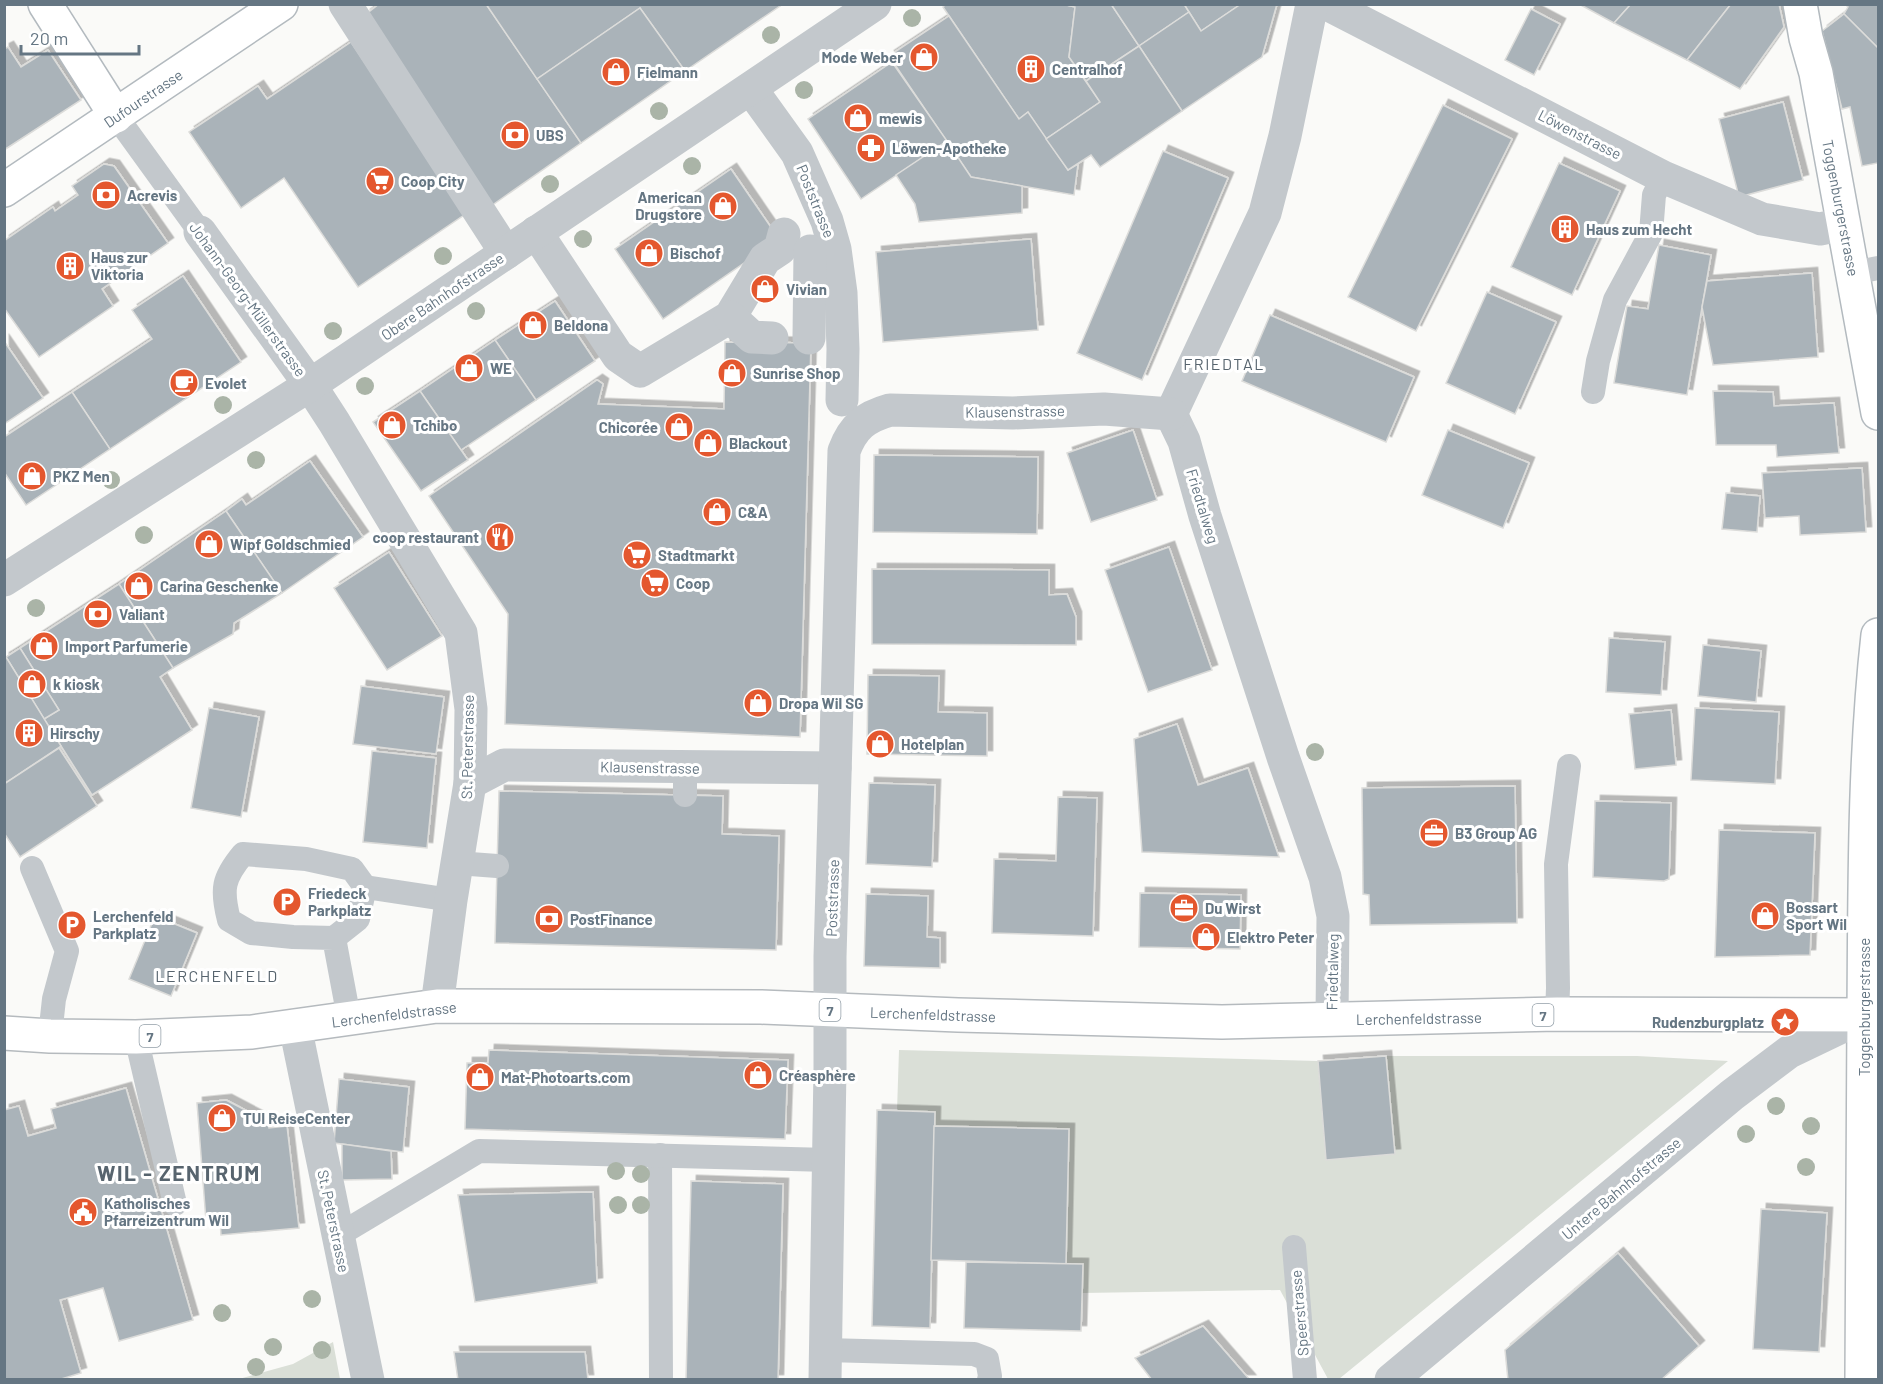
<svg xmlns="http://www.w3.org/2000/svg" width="1883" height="1384" font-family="Barlow,sans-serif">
	<defs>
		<filter id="shadow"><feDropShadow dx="5.5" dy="-5.5" stdDeviation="0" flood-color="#0004"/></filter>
	</defs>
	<rect width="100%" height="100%" fill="#fafaf8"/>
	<!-- green -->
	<g fill="#dadfd7">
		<path d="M899 1050 1318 1061 1327 1160 1394 1154 1386 1056H1637L1728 1061 1339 1379H1328L1280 1290 1082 1293 1083 1265 1066 1264 934 1126 897 1111Z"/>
		<path d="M333 1342 340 1379H239L293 1364Z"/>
	</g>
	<!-- building -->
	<g fill="#aab3b9" stroke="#dcdcda" stroke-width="1.5" filter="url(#shadow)">
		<path d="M379 4H486L581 143 491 206 365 15Z"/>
		<path d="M486 4H783L685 71 640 8 537 79Z"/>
		<path d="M946 4H1062L1075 7 1069 57 1100 102 1046 139 1028 112 1019 119 943 7Z"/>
		<path d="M1062 4H1111L1139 46 1086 81 1069 57 1075 7Z"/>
		<path d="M1111 4H1184L1189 12 1139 46Z"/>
		<path d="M1184 4H1241L1201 31Z"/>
		<path d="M1241 4H1277L1262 57 1182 111 1139 46 1189 12 1201 31Z"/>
		<path d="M1579 4H1631L1614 23Z"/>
		<path d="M1631 4H1731L1687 60 1614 23Z"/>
		<path d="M1731 4H1779L1784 27 1740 89 1687 60Z"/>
		<path d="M1845 4H1878V48L1844 14 1848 7Z"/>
		<path d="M640 8 685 71 581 143 537 79Z"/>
		<path d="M1531 9 1560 24 1534 75 1505 60Z"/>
		<path d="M1844 14 1878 48V163L1862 166 1850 107 1842 109 1822 31Z"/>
		<path d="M949 16 1019 119 1028 112 1068 170 1078 164 1074 195 971 177 889 56Z"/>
		<path d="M351 42 467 213 358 287 284 178 241 208 189 132 258 86 267 99Z"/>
		<path d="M1139 46 1182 111 1100 167 1091 155 1068 170 1046 139 1100 102 1086 81Z"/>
		<path d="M8 47 21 67 48 50 81 100 4 150V49Z"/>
		<path d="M892 62 947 141 861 199 808 119Z"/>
		<path d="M1783 102 1803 180 1739 197 1719 119Z"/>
		<path d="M1443 105 1512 139 1416 331 1348 297Z"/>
		<path d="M947 141 971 177 1022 186V213L919 222 915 204 896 175Z"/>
		<path d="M1163 151 1228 178 1142 380 1077 353Z"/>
		<path d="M1559 163 1620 191 1572 295 1511 267Z"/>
		<path d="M104 164 114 166 168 243 102 289 113 306 39 357 4 308V241L53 207 55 211 78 195 72 186Z"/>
		<path d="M731 169 779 239 663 319 615 249Z"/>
		<path d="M1031 239 1038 330 883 342 876 252Z"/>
		<path d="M1659 245 1711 255 1687 395 1614 383 1627 306 1648 309Z"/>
		<path d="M1812 273 1818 357 1713 365 1702 307 1707 281Z"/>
		<path d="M183 276 241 362 110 449 72 392 152 339 132 310Z"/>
		<path d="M1487 292 1556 322 1515 414 1446 383Z"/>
		<path d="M555 301 595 361 536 400 495 340Z"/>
		<path d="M1270 315 1414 377 1386 442 1242 381Z"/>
		<path d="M495 340 536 400 461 450 420 391Z"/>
		<path d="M4 341 43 398 4 424Z"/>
		<path d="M725 342 811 343 800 737 505 724 508 614 429 496 597 380 603 384 598 404 724 409Z"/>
		<path d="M420 391 468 460 421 491 373 422Z"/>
		<path d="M1713 391 1773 392 1774 406 1834 403 1839 453 1777 457 1776 445H1716Z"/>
		<path d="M72 392 110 449 26 505 4 472V437Z"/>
		<path d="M1133 430 1157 500 1091 522 1067 453Z"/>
		<path d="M1448 430 1529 463 1503 528 1422 495Z"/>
		<path d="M874 455 1038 457 1037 534 873 532Z"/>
		<path d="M310 461 363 537 282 593 226 511 242 499 246 505Z"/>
		<path d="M1862 468 1866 532 1800 535 1799 516 1765 518 1762 473Z"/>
		<path d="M1726 493 1760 496 1757 532 1722 529Z"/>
		<path d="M226 511 282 593 234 623 233 634 173 668 119 584Z"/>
		<path d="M1169 547 1212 670 1148 692 1105 570Z"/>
		<path d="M389 552 442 636 387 670 334 588Z"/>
		<path d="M872 569 1049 570V595L1067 594 1076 617V645L872 644Z"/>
		<path d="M119 584 173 668 160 677 192 730 92 795 44 719 59 710 20 648Z"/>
		<path d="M1609 638 1665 642 1661 695 1606 692Z"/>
		<path d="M1703 645 1761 651 1756 702 1698 696Z"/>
		<path d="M20 648 59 710 44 719 6 657Z"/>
		<path d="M6 657 61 746 4 784V658Z"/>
		<path d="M868 675 939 676 938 712 987 713V756L867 754Z"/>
		<path d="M361 686 444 697 436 754 353 744Z"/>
		<path d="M209 708 259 717 241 817 191 808Z"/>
		<path d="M1695 708 1779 712 1775 784 1691 780Z"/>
		<path d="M1671 710 1676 765 1635 769 1629 714Z"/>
		<path d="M1177 724 1198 785 1248 768 1279 857 1142 852 1134 739Z"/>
		<path d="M59 748 97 806 20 857 4 833V784Z"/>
		<path d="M372 751 436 758 427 848 363 842Z"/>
		<path d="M869 783 935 785 932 867 866 864Z"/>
		<path d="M1515 786 1517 923 1370 925 1369 895 1363 894 1362 788Z"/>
		<path d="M499 791 723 796 722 834 779 836 776 950 495 943Z"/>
		<path d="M1058 797 1097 798 1093 936 992 933 994 859 1056 861Z"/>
		<path d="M1595 801 1671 803 1669 879 1664 881 1593 877Z"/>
		<path d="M1719 830 1815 833 1810 955 1715 957Z"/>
		<path d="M1140 893 1241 895 1240 949 1139 947Z"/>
		<path d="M866 894 928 896 927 937 940 938V968L864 966Z"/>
		<path d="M155 916 197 933 171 996 129 979Z"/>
		<path d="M489 1050 788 1060 785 1139 465 1129 467 1063H488Z"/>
		<path d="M1386 1056 1395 1154 1326 1160 1318 1061Z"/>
		<path d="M339 1079 409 1087 403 1152 334 1143Z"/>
		<path d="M126 1088 193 1320 119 1341 103 1288 60 1300 81 1373 58 1380H4V1110L19 1106 28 1136 56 1128 51 1109Z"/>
		<path d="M226 1100 268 1122 269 1128 287 1126 299 1228 221 1235 220 1221H206L197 1103Z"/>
		<path d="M877 1110 935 1112 930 1328 872 1326Z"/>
		<path d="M934 1126 1069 1129 1066 1264 931 1260Z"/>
		<path d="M342 1144 391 1151 392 1179 342 1180Z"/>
		<path d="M691 1181 783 1184 778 1380H686Z"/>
		<path d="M593 1192 597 1283 475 1302 458 1195Z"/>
		<path d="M1761 1209 1827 1213 1819 1352 1753 1349Z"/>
		<path d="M1618 1253 1699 1346 1661 1380H1508L1505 1350Z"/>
		<path d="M966 1262 1083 1264 1081 1331 964 1328Z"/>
		<path d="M1203 1326 1250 1380H1152L1135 1358Z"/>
		<path d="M454 1352H585L588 1380H458Z"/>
	</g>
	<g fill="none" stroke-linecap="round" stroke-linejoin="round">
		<!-- secondary casing -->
		<g stroke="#b3babf" stroke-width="36">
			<g id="secondary">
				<path d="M45 4 116 116"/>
				<path d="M1800 4 1806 38 1816 73 1878 413"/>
				<path d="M4 190 281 4"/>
				<path d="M1864 1016C1865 888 1864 761 1878 635"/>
			</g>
		</g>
		<!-- primary casing -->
		<g stroke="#b5babe" stroke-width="36">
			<g id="primary">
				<path d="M4 1033 50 1036 136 1037 252 1032 437 1006 761 1007 958 1015 1222 1022 1557 1014 1878 1015"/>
				<path d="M1862 1380 1864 1016"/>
			</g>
		</g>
		<!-- lane -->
		<g stroke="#c3c8cc" stroke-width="24">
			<path d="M116 116 200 232"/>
			<path d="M1853 273 1878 268"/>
			<path d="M1593 392 1598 361 1615 300 1651 233 1654 195 1663 177"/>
			<path d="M685 767V795"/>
			<path d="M457 863 497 866"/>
			<path d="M32 868 67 951 54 999 50 1036"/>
			<path d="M365 887 451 900"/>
			<path d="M334 938 293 937 251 933 229 920C221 889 223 878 243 854L306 859 352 869 365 887 358 919 334 938 349 1018"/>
			<path d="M1557 1014 1558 988 1556 864 1569 766"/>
			<path d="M136 1037 175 1204"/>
			<path d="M660 1155 661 1380"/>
			<path d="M337 1236 479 1151 829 1160"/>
			<path d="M1294 1247 1305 1380"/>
			<path d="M826 1350 974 1354 987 1359 990 1376 989 1380"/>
		</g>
		<!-- street -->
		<g stroke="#c3c8cc" stroke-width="33">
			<path d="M345 4 506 253"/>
			<path d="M1327 4 1663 177 1762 219 1820 229 1844 224"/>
			<path d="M751 89 797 153 827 221 835 249 841 293 843 349 842 400"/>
			<path d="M200 232 310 385 334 422 461 633 471 709 470 783 451 900 437 1006"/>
			<path d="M536 232 618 356 640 371 730 317 765 259 780 249 784 234"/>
			<path d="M730 317 752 337 772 338"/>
			<path d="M809 338 810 251"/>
			<path d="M1171 414 1184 441 1205 516 1236 612 1283 757 1325 877 1333 916 1332 1019"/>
			<path d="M1171 414 1265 213 1285 136 1312 4"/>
			<path d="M4 580 310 385 875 4"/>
			<path d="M470 783 504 765 835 768"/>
			<path d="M295 1026 368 1380"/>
			<path d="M825 1380 830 1068V957L844 451C853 427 865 417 890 410L1013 413 1104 409 1171 414"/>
			<path d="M1391 1380 1732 1095 1789 1052 1864 1016"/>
		</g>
		<!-- secondary -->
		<use href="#secondary" stroke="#fff" stroke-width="33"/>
		<!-- primary -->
		<use href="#primary" stroke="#fff" stroke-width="33"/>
	</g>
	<!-- trees -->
	<g fill="#aab4a7">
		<circle cx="912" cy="18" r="9"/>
		<circle cx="771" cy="35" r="9"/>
		<circle cx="804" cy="90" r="9"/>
		<circle cx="659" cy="111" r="9"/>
		<circle cx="692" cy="166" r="9"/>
		<circle cx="550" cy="184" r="9"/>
		<circle cx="583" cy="239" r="9"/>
		<circle cx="443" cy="256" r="9"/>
		<circle cx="476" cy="311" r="9"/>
		<circle cx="333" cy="331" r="9"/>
		<circle cx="365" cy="386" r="9"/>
		<circle cx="223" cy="405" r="9"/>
		<circle cx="256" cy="460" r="9"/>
		<circle cx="111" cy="480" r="9"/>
		<circle cx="144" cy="535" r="9"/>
		<circle cx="36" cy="608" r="9"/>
		<circle cx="1315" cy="752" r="9"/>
		<circle cx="1776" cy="1106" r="9"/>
		<circle cx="1811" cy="1126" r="9"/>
		<circle cx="1746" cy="1134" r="9"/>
		<circle cx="1806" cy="1167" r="9"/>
		<circle cx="616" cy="1171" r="9"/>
		<circle cx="641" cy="1174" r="9"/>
		<circle cx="618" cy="1205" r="9"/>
		<circle cx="641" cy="1205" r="9"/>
		<circle cx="312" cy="1299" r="9"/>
		<circle cx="222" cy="1313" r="9"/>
		<circle cx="273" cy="1347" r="9"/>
		<circle cx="322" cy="1350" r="9"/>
		<circle cx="256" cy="1367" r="9"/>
	</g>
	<!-- icons -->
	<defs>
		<g id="shop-disc" transform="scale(1.5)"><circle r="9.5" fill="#e4572e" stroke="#fff"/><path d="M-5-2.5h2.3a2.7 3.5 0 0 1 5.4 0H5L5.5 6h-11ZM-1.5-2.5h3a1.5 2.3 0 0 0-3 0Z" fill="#fff"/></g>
		<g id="building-disc" transform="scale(1.5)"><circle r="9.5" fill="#e4572e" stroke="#fff"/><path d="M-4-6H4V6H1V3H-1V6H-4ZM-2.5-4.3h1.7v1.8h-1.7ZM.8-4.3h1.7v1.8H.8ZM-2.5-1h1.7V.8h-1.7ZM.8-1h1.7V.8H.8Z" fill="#fff"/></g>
		<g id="bank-disc" transform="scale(1.5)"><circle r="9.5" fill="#e4572e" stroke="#fff"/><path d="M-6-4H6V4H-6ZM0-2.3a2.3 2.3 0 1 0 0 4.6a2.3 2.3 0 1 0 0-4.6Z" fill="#fff"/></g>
		<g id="pharmacy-disc" transform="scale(1.5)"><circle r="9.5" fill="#e4572e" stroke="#fff"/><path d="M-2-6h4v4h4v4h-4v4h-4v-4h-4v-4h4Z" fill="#fff"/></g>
		<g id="supermarket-disc" transform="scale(1.5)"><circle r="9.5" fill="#e4572e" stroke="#fff"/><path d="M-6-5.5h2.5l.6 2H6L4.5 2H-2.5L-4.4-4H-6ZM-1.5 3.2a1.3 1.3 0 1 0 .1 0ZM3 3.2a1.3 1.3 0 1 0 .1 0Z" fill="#fff"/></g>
		<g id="cafe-disc" transform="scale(1.5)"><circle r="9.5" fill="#e4572e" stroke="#fff"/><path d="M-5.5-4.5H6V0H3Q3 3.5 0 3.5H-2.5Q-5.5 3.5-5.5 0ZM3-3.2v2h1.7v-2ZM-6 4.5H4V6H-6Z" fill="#fff"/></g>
		<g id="restaurant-disc" transform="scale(1.5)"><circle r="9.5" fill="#e4572e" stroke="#fff"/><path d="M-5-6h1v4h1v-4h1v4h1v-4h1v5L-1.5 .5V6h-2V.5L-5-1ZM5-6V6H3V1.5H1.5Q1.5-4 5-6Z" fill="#fff"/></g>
		<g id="office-disc" transform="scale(1.5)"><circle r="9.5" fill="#e4572e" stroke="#fff"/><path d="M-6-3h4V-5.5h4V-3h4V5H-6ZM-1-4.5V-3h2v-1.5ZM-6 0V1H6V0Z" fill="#fff"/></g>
		<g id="parking-disc" transform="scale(1.5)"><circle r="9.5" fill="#e4572e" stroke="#fff"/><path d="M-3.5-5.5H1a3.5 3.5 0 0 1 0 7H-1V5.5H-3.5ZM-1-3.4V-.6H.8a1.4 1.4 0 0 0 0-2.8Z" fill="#fff"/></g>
		<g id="sight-disc" transform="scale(1.5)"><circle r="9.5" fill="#e4572e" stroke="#fff"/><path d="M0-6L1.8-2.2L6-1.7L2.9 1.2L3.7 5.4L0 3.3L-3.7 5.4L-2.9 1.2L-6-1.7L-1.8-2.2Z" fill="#fff"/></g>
		<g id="civic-disc" transform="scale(1.5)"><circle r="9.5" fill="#e4572e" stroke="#fff"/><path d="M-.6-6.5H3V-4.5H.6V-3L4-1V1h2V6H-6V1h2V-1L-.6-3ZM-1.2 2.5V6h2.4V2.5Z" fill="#fff"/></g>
	</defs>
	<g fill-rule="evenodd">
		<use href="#shop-disc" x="924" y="57"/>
		<use href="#building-disc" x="1031" y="69"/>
		<use href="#shop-disc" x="616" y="72"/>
		<use href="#shop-disc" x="858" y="118"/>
		<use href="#bank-disc" x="515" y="135"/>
		<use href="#pharmacy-disc" x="871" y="148"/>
		<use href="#supermarket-disc" x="380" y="181"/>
		<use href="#bank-disc" x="106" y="195"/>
		<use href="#shop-disc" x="723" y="206"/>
		<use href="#building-disc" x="1565" y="229"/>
		<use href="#shop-disc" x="649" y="253"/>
		<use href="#building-disc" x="70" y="266"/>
		<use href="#shop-disc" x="765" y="289"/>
		<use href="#shop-disc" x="533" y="325"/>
		<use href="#shop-disc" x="469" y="368"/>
		<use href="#shop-disc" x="732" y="373"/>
		<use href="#cafe-disc" x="184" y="383"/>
		<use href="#shop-disc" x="392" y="425"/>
		<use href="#shop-disc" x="679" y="427"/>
		<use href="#shop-disc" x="708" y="443"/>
		<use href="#shop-disc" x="32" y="476"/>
		<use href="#shop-disc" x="717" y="512"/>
		<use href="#restaurant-disc" x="500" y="537"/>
		<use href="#shop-disc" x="209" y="544"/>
		<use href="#supermarket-disc" x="637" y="555"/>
		<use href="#supermarket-disc" x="655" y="583"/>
		<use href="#shop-disc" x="139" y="586"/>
		<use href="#bank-disc" x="98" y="614"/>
		<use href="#shop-disc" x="44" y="646"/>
		<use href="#shop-disc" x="32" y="684"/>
		<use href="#shop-disc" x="758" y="703"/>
		<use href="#building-disc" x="29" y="733"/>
		<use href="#shop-disc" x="880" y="744"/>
		<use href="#office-disc" x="1434" y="833"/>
		<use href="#parking-disc" x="287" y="902"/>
		<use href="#office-disc" x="1184" y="908"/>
		<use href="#shop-disc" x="1765" y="916"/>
		<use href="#bank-disc" x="549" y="919"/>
		<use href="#parking-disc" x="72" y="925"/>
		<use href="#shop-disc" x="1206" y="937"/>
		<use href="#sight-disc" x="1785" y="1022"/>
		<use href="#shop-disc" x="758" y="1075"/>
		<use href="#shop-disc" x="480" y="1077"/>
		<use href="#shop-disc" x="222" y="1118"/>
		<use href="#civic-disc" x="83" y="1212"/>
	</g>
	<g text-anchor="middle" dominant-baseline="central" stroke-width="6" stroke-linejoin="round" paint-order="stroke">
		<!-- shield labels -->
		<g fill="#fff" stroke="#939fa8" stroke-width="1.5">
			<rect x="819.5" y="999" width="21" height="22" rx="4.5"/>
			<rect x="1532.5" y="1004" width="21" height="22" rx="4.5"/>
			<rect x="139.5" y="1025" width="21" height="22" rx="4.5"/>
		</g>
		<g font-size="14" font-weight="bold" fill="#657683">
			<text x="830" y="1010">7</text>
			<text x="1543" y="1015">7</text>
			<text x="150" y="1036">7</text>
		</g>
		<!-- poi labels -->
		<g font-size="15" font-weight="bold" fill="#657683" stroke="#fff" text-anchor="start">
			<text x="903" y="57" text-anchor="end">Mode Weber</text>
			<text x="1052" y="69">Centralhof</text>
			<text x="637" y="72">Fielmann</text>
			<text x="879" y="118">mewis</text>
			<text x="536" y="135">UBS</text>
			<text x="892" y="148">Löwen-Apotheke</text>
			<text x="401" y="181">Coop City</text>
			<text x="127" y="195">Acrevis</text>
			<text x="702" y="197" text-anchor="end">American<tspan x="702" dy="17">Drugstore</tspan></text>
			<text x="1586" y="229">Haus zum Hecht</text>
			<text x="670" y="253">Bischof</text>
			<text x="91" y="257">Haus zur<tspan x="91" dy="17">Viktoria</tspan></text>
			<text x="786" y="289">Vivian</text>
			<text x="554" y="325">Beldona</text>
			<text x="490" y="368">WE</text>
			<text x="753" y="373">Sunrise Shop</text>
			<text x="205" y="383">Evolet</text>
			<text x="413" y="425">Tchibo</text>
			<text x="658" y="427" text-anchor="end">Chicorée</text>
			<text x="729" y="443">Blackout</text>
			<text x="53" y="476">PKZ Men</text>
			<text x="738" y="512">C&amp;A</text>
			<text x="479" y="537" text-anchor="end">coop restaurant</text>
			<text x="230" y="544">Wipf Goldschmied</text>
			<text x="658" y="555">Stadtmarkt</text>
			<text x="676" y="583">Coop</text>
			<text x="160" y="586">Carina Geschenke</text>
			<text x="119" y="614">Valiant</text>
			<text x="65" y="646">Import Parfumerie</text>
			<text x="53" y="684">k kiosk</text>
			<text x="779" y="703">Dropa Wil SG</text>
			<text x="50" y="733">Hirschy</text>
			<text x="901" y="744">Hotelplan</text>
			<text x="1455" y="833">B3 Group AG</text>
			<text x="308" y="893">Friedeck<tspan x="308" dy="17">Parkplatz</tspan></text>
			<text x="1786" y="907">Bossart<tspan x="1786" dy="17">Sport Wil</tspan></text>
			<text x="1205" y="908">Du Wirst</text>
			<text x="93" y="916">Lerchenfeld<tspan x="93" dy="17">Parkplatz</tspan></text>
			<text x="570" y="919">PostFinance</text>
			<text x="1227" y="937">Elektro Peter</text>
			<text x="1764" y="1022" text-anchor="end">Rudenzburgplatz</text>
			<text x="779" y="1075">Créasphère</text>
			<text x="501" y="1077">Mat-Photoarts.com</text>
			<text x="243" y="1118">TUI ReiseCenter</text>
			<text x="104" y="1203">Katholisches<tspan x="104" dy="17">Pfarreizentrum Wil</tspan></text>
		</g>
		<!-- street labels -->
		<g font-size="15" fill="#657683" stroke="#fff">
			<text transform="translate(143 98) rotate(-34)">Dufourstrasse</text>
			<text transform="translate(1580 134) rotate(27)">Löwenstrasse</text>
			<text transform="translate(816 201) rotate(68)">Poststrasse</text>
			<text transform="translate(1841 208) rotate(79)">Toggenburgerstrasse</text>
			<text transform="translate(442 296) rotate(-34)">Obere Bahnhofstrasse</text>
			<text transform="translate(248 299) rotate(54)">Johann-Georg-Müllerstrasse</text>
			<text transform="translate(1015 411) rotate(-1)">Klausenstrasse</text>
			<text transform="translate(1203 506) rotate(73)">Friedtalweg</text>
			<text transform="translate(467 747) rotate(-89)">St. Peterstrasse</text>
			<text transform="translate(650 767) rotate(1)">Klausenstrasse</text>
			<text transform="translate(832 898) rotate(-88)">Poststrasse</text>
			<text transform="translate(1332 972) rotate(-89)">Friedtalweg</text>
			<text transform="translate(1864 1007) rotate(-90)">Toggenburgerstrasse</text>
			<text transform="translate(394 1014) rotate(-7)">Lerchenfeldstrasse</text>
			<text transform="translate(933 1014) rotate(2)">Lerchenfeldstrasse</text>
			<text transform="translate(1419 1018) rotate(-1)">Lerchenfeldstrasse</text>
			<text transform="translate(1621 1188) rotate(-40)">Untere Bahnhofstrasse</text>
			<text transform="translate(334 1221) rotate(78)">St. Peterstrasse</text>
			<text transform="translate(1299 1313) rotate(-95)">Speerstrasse</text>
		</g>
		<!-- neighbourhood labels -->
		<g font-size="16" letter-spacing="1.5" fill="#57646e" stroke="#fff">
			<text x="1224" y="363">FRIEDTAL</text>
			<text x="217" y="975">LERCHENFELD</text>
		</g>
		<!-- district labels -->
		<g font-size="21" font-weight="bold" letter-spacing="1.5" fill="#57646e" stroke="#fff">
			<text x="179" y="1172">WIL - ZENTRUM</text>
		</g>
	</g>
	<!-- border -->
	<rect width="1883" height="1384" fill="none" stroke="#657683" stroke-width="12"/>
	<!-- scale -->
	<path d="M21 45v9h118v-9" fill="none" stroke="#657683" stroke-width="3"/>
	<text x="30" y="45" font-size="18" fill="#657683" stroke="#ffffff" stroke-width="4.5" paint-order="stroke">20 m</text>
</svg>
